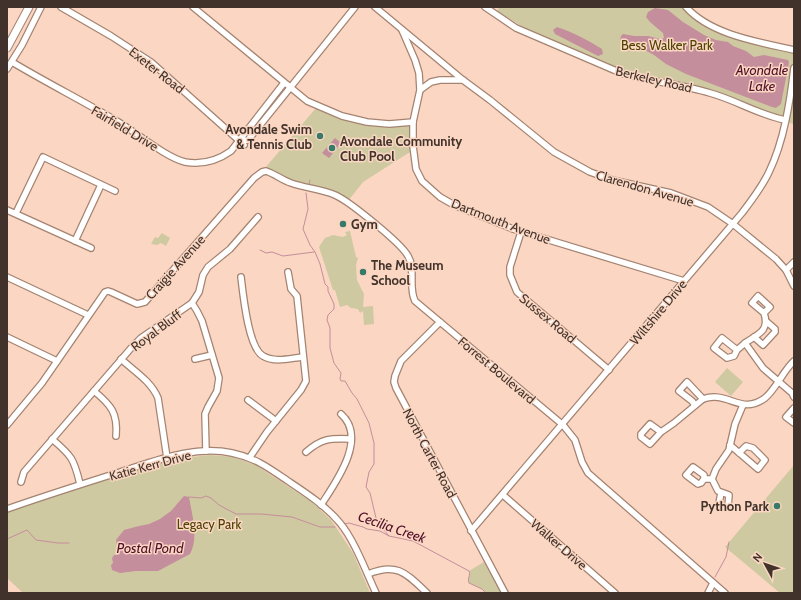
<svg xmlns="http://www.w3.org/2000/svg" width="801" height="600" font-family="Cabin,sans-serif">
	<rect width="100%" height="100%" fill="#fbd6c2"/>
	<!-- green -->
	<g fill="#cfc9a1">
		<path d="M500 7H684L708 25 794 52V124L785 122 715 94 610 73 539 37 497 11Z"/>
		<path d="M316 108 363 122 411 125 410 152 363 182 348 201 340 196 260 174Z"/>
		<path d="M350 231 356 257 358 258 356 265 357 280 364 294 363 307 373 306 374 324 364 325 363 311 360 313 358 309 351 308 347 305 340 307 335 290H333L319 247 325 238 333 235 343 237 347 235 345 232Z"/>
		<path d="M162 233 170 238 166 246 161 243 157 245 151 244 155 237 158 238Z"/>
		<path d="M727 368 743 382 731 396 715 382Z"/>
		<path d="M210 455 234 457 257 466 312 502 331 520 353 553 370 593H23L7 578V511L159 461Z"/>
		<path d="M794 465V593H780L725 547Z"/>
		<path d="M484 562 501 593H486L482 589 469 583C467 578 471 575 469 571Z"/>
	</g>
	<!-- water -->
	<g fill="#c48e9c">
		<path d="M655 8 668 10 683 22 704 35 716 40 728 42 733 46 746 51 754 57 764 55 788 60 789 62 781 104 776 108 772 107 686 74 666 64 654 55 641 48 623 43 620 40 621 36 623 34 634 36H648L660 39 664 38 663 33 650 22 646 17 648 12Z"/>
		<path d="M557 27C572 32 588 40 602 49L603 54 598 56 555 34 553 30Z"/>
		<path d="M335 138 341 143 329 158 322 153Z"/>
		<path d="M184 496 189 497C192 515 199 537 190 554L158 571H136L120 573 112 570 111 565 113 563 112 558 114 555H117L118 551 116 540 124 530 139 526 149 524 160 519 171 511Z"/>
	</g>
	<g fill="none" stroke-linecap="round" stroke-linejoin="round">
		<!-- stream -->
		<g stroke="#c48e9c" stroke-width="1">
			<path d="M309 185 310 180"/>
			<path d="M306 193 308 209 303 229 310 245 315 252 320 264 325 284 328 287V291L334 304V309L328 315 327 320 330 328V348L334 363 341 373 340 379 341 381H345L352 393 357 399 369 423 374 443V464L369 472 366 487 370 493 377 522 389 536"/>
			<path d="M260 250 266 253 272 252 283 256 314 252"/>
			<path d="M189 497 201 498 206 496 211 498 219 505 236 514H261L292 517 320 527H335"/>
			<path d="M344 524 349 523 363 527 367 529 380 531 389 536 413 541 469 571C471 575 467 578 469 583L482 589 486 593"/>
			<path d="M7 539 27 530 36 540 58 543H69"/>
			<path d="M715 577 726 557 729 542"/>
		</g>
		<!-- minor casing -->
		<g stroke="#a48371" stroke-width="8">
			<g id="minor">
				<path d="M61 7 111 36 151 62 244 145"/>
				<path d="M193 7 307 101 342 116 367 122 389 124 413 122"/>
				<path d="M375 7 463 80 490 100 554 152 590 172 612 180 671 193 708 207 733 224 776 259 786 270 794 286"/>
				<path d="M485 7 516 28 621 73C650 82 681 84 710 93 736 100 759 115 785 120"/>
				<path d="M686 7C711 35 759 42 794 50"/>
				<path d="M402 30 415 60 419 73 420 90"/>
				<path d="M12 62C47 83 85 102 120 123 138 134 167 158 185 162 202 165 217 161 231 151L284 83"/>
				<path d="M7 69 22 45 41 7"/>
				<path d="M463 80H440L431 82 420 90 413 122V146L416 169 422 181 440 197 454 205 513 229 684 281"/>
				<path d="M239 141 248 140 355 7"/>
				<path d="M7 210 91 248"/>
				<path d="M16 213 43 157 115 191"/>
				<path d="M521 232 510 267V275L517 292 609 370"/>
				<path d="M75 241 101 185"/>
				<path d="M786 270 794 262"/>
				<path d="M7 277 88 315"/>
				<path d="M241 277C243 293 248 348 263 356 275 363 291 358 303 357"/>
				<path d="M192 303 197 311 202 321 219 378 217 391 208 407 205 414 206 451"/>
				<path d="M764 313 752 303 758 296 770 307 764 313C770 331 758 334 745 343L763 368 792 393 794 397"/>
				<path d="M440 322 401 361 395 376 394 382 396 388 505 593"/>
				<path d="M7 337 57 361"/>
				<path d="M754 337 763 345 775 332V329L767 322"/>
				<path d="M737 350 734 356 727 358 714 348 722 338 737 350 745 343"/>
				<path d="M121 359C134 371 151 381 158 398L167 458"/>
				<path d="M195 359 212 355"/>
				<path d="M94 391C111 405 118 413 116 436"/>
				<path d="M248 400 276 421"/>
				<path d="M695 405 692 401 679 391 687 382 703 399"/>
				<path d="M794 408 786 417 794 423"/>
				<path d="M7 425 42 383 105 292 108 291 111 292 137 304 145 302 254 178 262 172 266 171C275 174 282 180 291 183 305 188 321 189 335 195 349 201 401 243 408 256 416 269 408 287 415 301L563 425 575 440 582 462 588 473 725 593"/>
				<path d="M661 432 650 424 641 434V437L650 444 661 432 674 423 703 399C728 390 741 416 765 398 776 389 783 371 794 361"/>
				<path d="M52 439C72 456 74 459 80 484"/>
				<path d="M730 445 758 469 765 460 753 448 746 446 739 453"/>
				<path d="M306 452C322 438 331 438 351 439"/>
				<path d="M250 457 267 432 301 390 306 381 297 296 291 289 288 272"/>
				<path d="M704 479V475L693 467 686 475 698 484 701 483 704 479H712L716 469 729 450 735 424 743 405"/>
				<path d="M712 479 718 491 729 495 728 507H723L719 503 721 493"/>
				<path d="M21 482 24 472 132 347 141 338 192 303 199 292 203 275 208 267 230 249 258 217"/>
				<path d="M503 495 615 593"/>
				<path d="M321 505C336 482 368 438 341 414"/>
				<path d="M7 509C44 496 82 484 120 472 155 461 194 445 232 453 256 458 269 468 288 481 306 493 326 506 340 523 355 541 366 572 376 593"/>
				<path d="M471 531 742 213C752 200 762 187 769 172 784 141 790 102 794 68"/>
				<path d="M368 574C397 562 406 573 427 593"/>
				<path d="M708 593 713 583"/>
			</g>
		</g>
		<!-- major casing -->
		<g stroke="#a48371" stroke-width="9">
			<path id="major" d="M7 48 29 7"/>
		</g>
		<!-- minor -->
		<use href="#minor" stroke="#fff" stroke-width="5.5"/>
		<!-- major -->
		<use href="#major" stroke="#fff" stroke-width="7"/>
	</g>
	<!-- markers -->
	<g fill="#387968" stroke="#fbd6c2" stroke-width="1.5">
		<circle cx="320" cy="136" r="4"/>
		<circle cx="332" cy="148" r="4"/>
		<circle cx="343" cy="224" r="4"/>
		<circle cx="363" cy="272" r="4"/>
		<circle cx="777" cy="506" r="4"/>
	</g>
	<g text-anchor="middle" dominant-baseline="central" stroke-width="3" stroke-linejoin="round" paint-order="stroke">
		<!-- park labels -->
		<g font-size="13" fill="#4c4302" stroke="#fbd6c2">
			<text x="667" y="45">Bess Walker Park</text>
			<text x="209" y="524">Legacy Park</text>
		</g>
		<!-- street labels -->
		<g font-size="13" fill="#41332b" stroke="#fbd6c2">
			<text transform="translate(157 70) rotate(38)">Exeter Road</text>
			<text transform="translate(654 79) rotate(13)">Berkeley Road</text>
			<text transform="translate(125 128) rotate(31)">Fairfield Drive</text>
			<text transform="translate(645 188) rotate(16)">Clarendon Avenue</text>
			<text transform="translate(501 221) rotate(21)">Dartmouth Avenue</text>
			<text transform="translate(175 267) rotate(-48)">Craigie Avenue</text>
			<text transform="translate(658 312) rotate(-50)">Wiltshire Drive</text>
			<text transform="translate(548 318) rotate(40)">Sussex Road</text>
			<text transform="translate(156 330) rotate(-37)">Royal Bluff</text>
			<text transform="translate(497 370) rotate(40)">Forrest Boulevard</text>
			<text transform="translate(430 453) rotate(62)">North Carter Road</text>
			<text transform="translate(150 465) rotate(-15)">Katie Kerr Drive</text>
			<text transform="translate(559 544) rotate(41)">Walker Drive</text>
		</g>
		<!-- poi labels -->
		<g font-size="13" font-weight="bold" fill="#41332b" stroke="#fbd6c2" text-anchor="start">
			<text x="312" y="129" text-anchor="end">Avondale Swim<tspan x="312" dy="15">&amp; Tennis Club</tspan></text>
			<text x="340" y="141">Avondale Community<tspan x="340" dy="15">Club Pool</tspan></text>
			<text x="351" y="224">Gym</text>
			<text x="371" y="265">The Museum<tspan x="371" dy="15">School</tspan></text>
			<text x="769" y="506" text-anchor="end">Python Park</text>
		</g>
		<!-- water labels -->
		<g font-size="14" font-style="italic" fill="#500f28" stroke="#fbd6c2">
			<text x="762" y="70">Avondale<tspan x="762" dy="16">Lake</tspan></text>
			<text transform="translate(392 527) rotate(19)">Cecilia Creek</text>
			<text x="150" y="548">Postal Pond</text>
		</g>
	</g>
	<!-- border -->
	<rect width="801" height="600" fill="none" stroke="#41332b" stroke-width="16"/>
	<!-- north arrow -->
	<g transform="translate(765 564) rotate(310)" stroke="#fbd6c2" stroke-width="3" paint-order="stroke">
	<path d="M0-3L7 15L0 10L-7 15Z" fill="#41332b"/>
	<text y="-6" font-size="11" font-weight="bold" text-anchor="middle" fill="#41332b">N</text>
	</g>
</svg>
